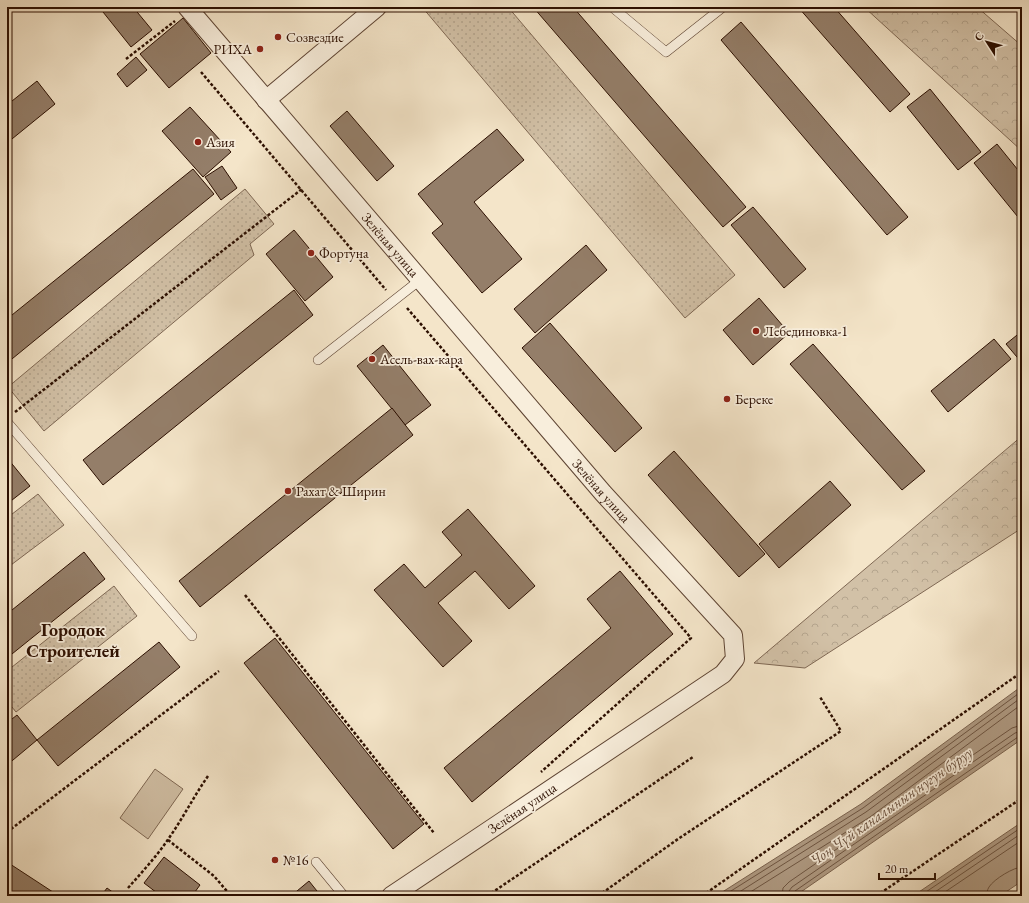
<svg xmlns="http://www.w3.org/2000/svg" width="1029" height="903" font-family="'EB Garamond',serif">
	<defs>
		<pattern id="grass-dots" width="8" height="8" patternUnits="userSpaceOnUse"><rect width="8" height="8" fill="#d2c1a7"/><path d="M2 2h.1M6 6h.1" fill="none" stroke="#b4a58e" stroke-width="1.8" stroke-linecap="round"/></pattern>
		<pattern id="forest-crowns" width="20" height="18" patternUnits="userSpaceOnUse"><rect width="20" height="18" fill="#d2c1a7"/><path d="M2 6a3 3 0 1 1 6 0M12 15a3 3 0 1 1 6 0" fill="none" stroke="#b4a58e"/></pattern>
	</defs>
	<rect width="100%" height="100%" fill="#f4e5c9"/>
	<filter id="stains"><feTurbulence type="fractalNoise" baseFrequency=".005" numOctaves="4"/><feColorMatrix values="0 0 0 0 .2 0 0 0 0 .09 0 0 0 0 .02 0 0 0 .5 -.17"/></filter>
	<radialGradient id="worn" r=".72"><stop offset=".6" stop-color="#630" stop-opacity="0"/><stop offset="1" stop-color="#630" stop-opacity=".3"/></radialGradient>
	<!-- grass -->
	<g fill="url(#grass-dots)" stroke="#7f6854">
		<path d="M422 7H508L735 275 685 318Z"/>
		<path d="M245 189 274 224 250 244 254 255 44 431 8 387Z"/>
		<path d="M38 494 64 525 7 568V518Z"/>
		<path d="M114 586 137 616 16 712 7 701V671Z"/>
	</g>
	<!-- forest -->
	<g fill="url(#forest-crowns)" stroke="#7f6854">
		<path d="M864 7H977L1022 46V151Z"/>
		<path d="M1022 436V528L805 668 754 663Z"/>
	</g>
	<!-- green -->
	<path fill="#d2c1a7" stroke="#7f6854" d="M155 769 183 789 148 839 120 818Z"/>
	<!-- water -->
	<g fill="#b09c85" stroke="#7b6450">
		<path d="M1022 686V739L795 896H716L861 804Z"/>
		<path d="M1022 822V881L1000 896H913Z"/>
	</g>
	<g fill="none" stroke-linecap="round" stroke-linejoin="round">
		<!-- shore -->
		<g stroke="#6e5643" stroke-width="1">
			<path d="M723 896 863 808 1022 691"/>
			<path d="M733 896 866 812 1022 697"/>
			<path d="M744 896 870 817 1022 704"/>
			<path d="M782 896 783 888 789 882 1012 728 1022 725"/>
			<path d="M788 896 789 891 792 887 1015 733 1022 731"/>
			<path d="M793 896 795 891 1018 737 1022 736"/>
			<path d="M920 896 1022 827"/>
			<path d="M929 896 1022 833"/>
			<path d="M939 896 1022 840"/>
			<path d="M987 896C987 893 987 890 989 887 994 879 1014 867 1022 867"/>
		</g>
	</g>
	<!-- building -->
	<g fill="#947e69" stroke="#2c0f01">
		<path d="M99 7H133L152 30 131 47Z"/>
		<path d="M533 7H573L746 207 723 227Z"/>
		<path d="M798 7H834L910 94 890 112Z"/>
		<path d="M183 18 211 53 169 88 140 54Z"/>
		<path d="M741 22 908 217 887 235 721 40Z"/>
		<path d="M136 57 147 70 127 87 117 74Z"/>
		<path d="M37 81 55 104 7 143V105Z"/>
		<path d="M930 89 981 152 958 170 907 107Z"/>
		<path d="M190 107 231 152 203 177 162 131Z"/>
		<path d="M347 111 394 166 377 181 330 126Z"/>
		<path d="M497 129 524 160 474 202 522 259 482 293 432 233 443 224 418 194Z"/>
		<path d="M997 144 1022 175V222L974 163Z"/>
		<path d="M222 166 237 188 221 200 205 177Z"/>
		<path d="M193 169 214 194 7 363V319Z"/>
		<path d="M753 207 806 269 784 288 731 225Z"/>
		<path d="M294 230 333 277 305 301 266 254Z"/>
		<path d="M586 245 607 270 535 333 514 309Z"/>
		<path d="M294 290 313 315 103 485 83 460Z"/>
		<path d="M759 298 789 333 753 365 723 330Z"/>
		<path d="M550 323 642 428 615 452 522 348Z"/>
		<path d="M1022 331V363L1006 344Z"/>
		<path d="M994 339 1011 359 948 412 931 391Z"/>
		<path d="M813 344 925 471 902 490 790 364Z"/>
		<path d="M383 345 431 405 405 425 357 366Z"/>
		<path d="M392 408 413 435 200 607 179 581Z"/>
		<path d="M674 451 765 554 739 577 648 475Z"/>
		<path d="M8 459 30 486 7 504V460Z"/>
		<path d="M830 481 851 505 779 568 759 544Z"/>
		<path d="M468 509 535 586 509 609 475 571 438 603 472 641 443 667 374 590 404 564 425 588 462 555 442 532Z"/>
		<path d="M84 552 105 579 7 658V614Z"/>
		<path d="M620 571 673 634 472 802 444 768 611 628 587 599Z"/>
		<path d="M275 638 424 824 393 849 244 663Z"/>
		<path d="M159 642 180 667 58 766 37 740Z"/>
		<path d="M17 715 37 740 7 765V723Z"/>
		<path d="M164 857 200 885 192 896H161L144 883Z"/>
		<path d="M7 862 59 896H7Z"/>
		<path d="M309 881 321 896H291Z"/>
		<path d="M107 888 118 896H101Z"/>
	</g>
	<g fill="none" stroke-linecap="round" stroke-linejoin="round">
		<!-- service casing -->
		<g stroke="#5e4433" stroke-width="10">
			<g id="service">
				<path d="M612 7 666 52 723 7"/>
				<path d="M318 360 420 280"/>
				<path d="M7 422 192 636"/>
				<path d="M316 862 344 896"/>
			</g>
		</g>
		<!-- minor casing -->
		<g stroke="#5e4433" stroke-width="20">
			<g id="minor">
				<path id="s1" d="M187 7 603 493 733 635 735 659 723 674 391 896"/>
				<path d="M266 100 377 7"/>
			</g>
		</g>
		<!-- path -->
		<g stroke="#2c0f01" stroke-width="2.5" stroke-dasharray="3 2" stroke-linecap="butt">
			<path d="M1013 7 1022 15"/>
			<path d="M126 59 175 21"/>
			<path d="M201 72 386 290"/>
			<path d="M7 225 9 227"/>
			<path d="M407 308 691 638 541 772"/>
			<path d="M15 412 302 189"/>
			<path d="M245 595 434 833"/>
			<path d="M7 832 219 671"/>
			<path d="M168 840 214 876 231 896"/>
			<path d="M128 888C142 872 157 856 169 838 183 818 194 796 208 776"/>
			<path d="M487 896 693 757"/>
			<path d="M598 896 678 839 841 731 820 697"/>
			<path d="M702 896 1022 672"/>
			<path d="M876 896 1022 798"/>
		</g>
		<!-- service -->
		<use href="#service" stroke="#f8eedc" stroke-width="9"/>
		<!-- minor -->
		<use href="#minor" stroke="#f8eedc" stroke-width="18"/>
	</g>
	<!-- markers -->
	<g fill="#8f2418" stroke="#f8eedc" stroke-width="1.5">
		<circle cx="278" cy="37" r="4"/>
		<circle cx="260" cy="49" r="4"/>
		<circle cx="198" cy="142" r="4"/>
		<circle cx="311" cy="253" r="4"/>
		<circle cx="756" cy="331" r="4"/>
		<circle cx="372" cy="359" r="4"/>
		<circle cx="727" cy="399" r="4"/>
		<circle cx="288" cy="491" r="4"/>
		<circle cx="275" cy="860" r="4"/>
	</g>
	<g text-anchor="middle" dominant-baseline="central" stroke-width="3.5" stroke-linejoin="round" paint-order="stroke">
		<!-- poi labels -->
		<g font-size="14" fill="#2c0f01" stroke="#f8eedc" text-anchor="start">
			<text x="286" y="37">Созвездие</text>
			<text x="252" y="49" text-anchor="end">РИХА</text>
			<text x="206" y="142">Азия</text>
			<text x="319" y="253">Фортуна</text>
			<text x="764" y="331">Лебединовка-1</text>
			<text x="380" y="359">Асель-вах-кара</text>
			<text x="735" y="399">Береке</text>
			<text x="296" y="491">Рахат &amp; Ширин</text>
			<text x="283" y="860">№16</text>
		</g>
		<!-- street labels -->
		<g font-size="14" fill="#2c0f01" stroke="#f8eedc">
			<text stroke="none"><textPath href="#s1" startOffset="313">Зелёная улица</textPath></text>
			<text stroke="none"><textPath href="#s1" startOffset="637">Зелёная улица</textPath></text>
			<text transform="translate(522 808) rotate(-34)">Зелёная улица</text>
		</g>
		<!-- water labels -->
		<g font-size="15" font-style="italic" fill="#674e3c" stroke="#f8eedc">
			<text transform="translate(891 806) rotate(-35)">Чоң Чүй каналынын нугун буруу</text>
		</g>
		<!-- district labels -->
		<g font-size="18" font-weight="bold" fill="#2c0f01" stroke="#f8eedc">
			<text x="73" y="629">Городок<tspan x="73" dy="21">Строителей</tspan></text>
		</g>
	</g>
	<!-- margin -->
	<rect width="1029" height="903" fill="none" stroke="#f4e5c9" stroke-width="24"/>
	<rect x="8" y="8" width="1013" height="887" fill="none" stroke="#2c0f01" stroke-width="2"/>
	<rect x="12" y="12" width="1005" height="879" fill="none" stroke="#2c0f01"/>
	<!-- north arrow -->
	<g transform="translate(987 42) rotate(306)" stroke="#f8eedc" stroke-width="3" paint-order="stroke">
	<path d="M0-3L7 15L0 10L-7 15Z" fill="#2c0f01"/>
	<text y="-6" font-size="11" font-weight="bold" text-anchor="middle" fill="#2c0f01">С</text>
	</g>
	<!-- scale -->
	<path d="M879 873v6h56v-6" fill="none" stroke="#2c0f01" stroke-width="2"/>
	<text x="885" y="873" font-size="12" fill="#2c0f01" stroke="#f8eedc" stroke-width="3" paint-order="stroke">20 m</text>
	<rect width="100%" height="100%" filter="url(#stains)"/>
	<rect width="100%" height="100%" fill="url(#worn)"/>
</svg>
